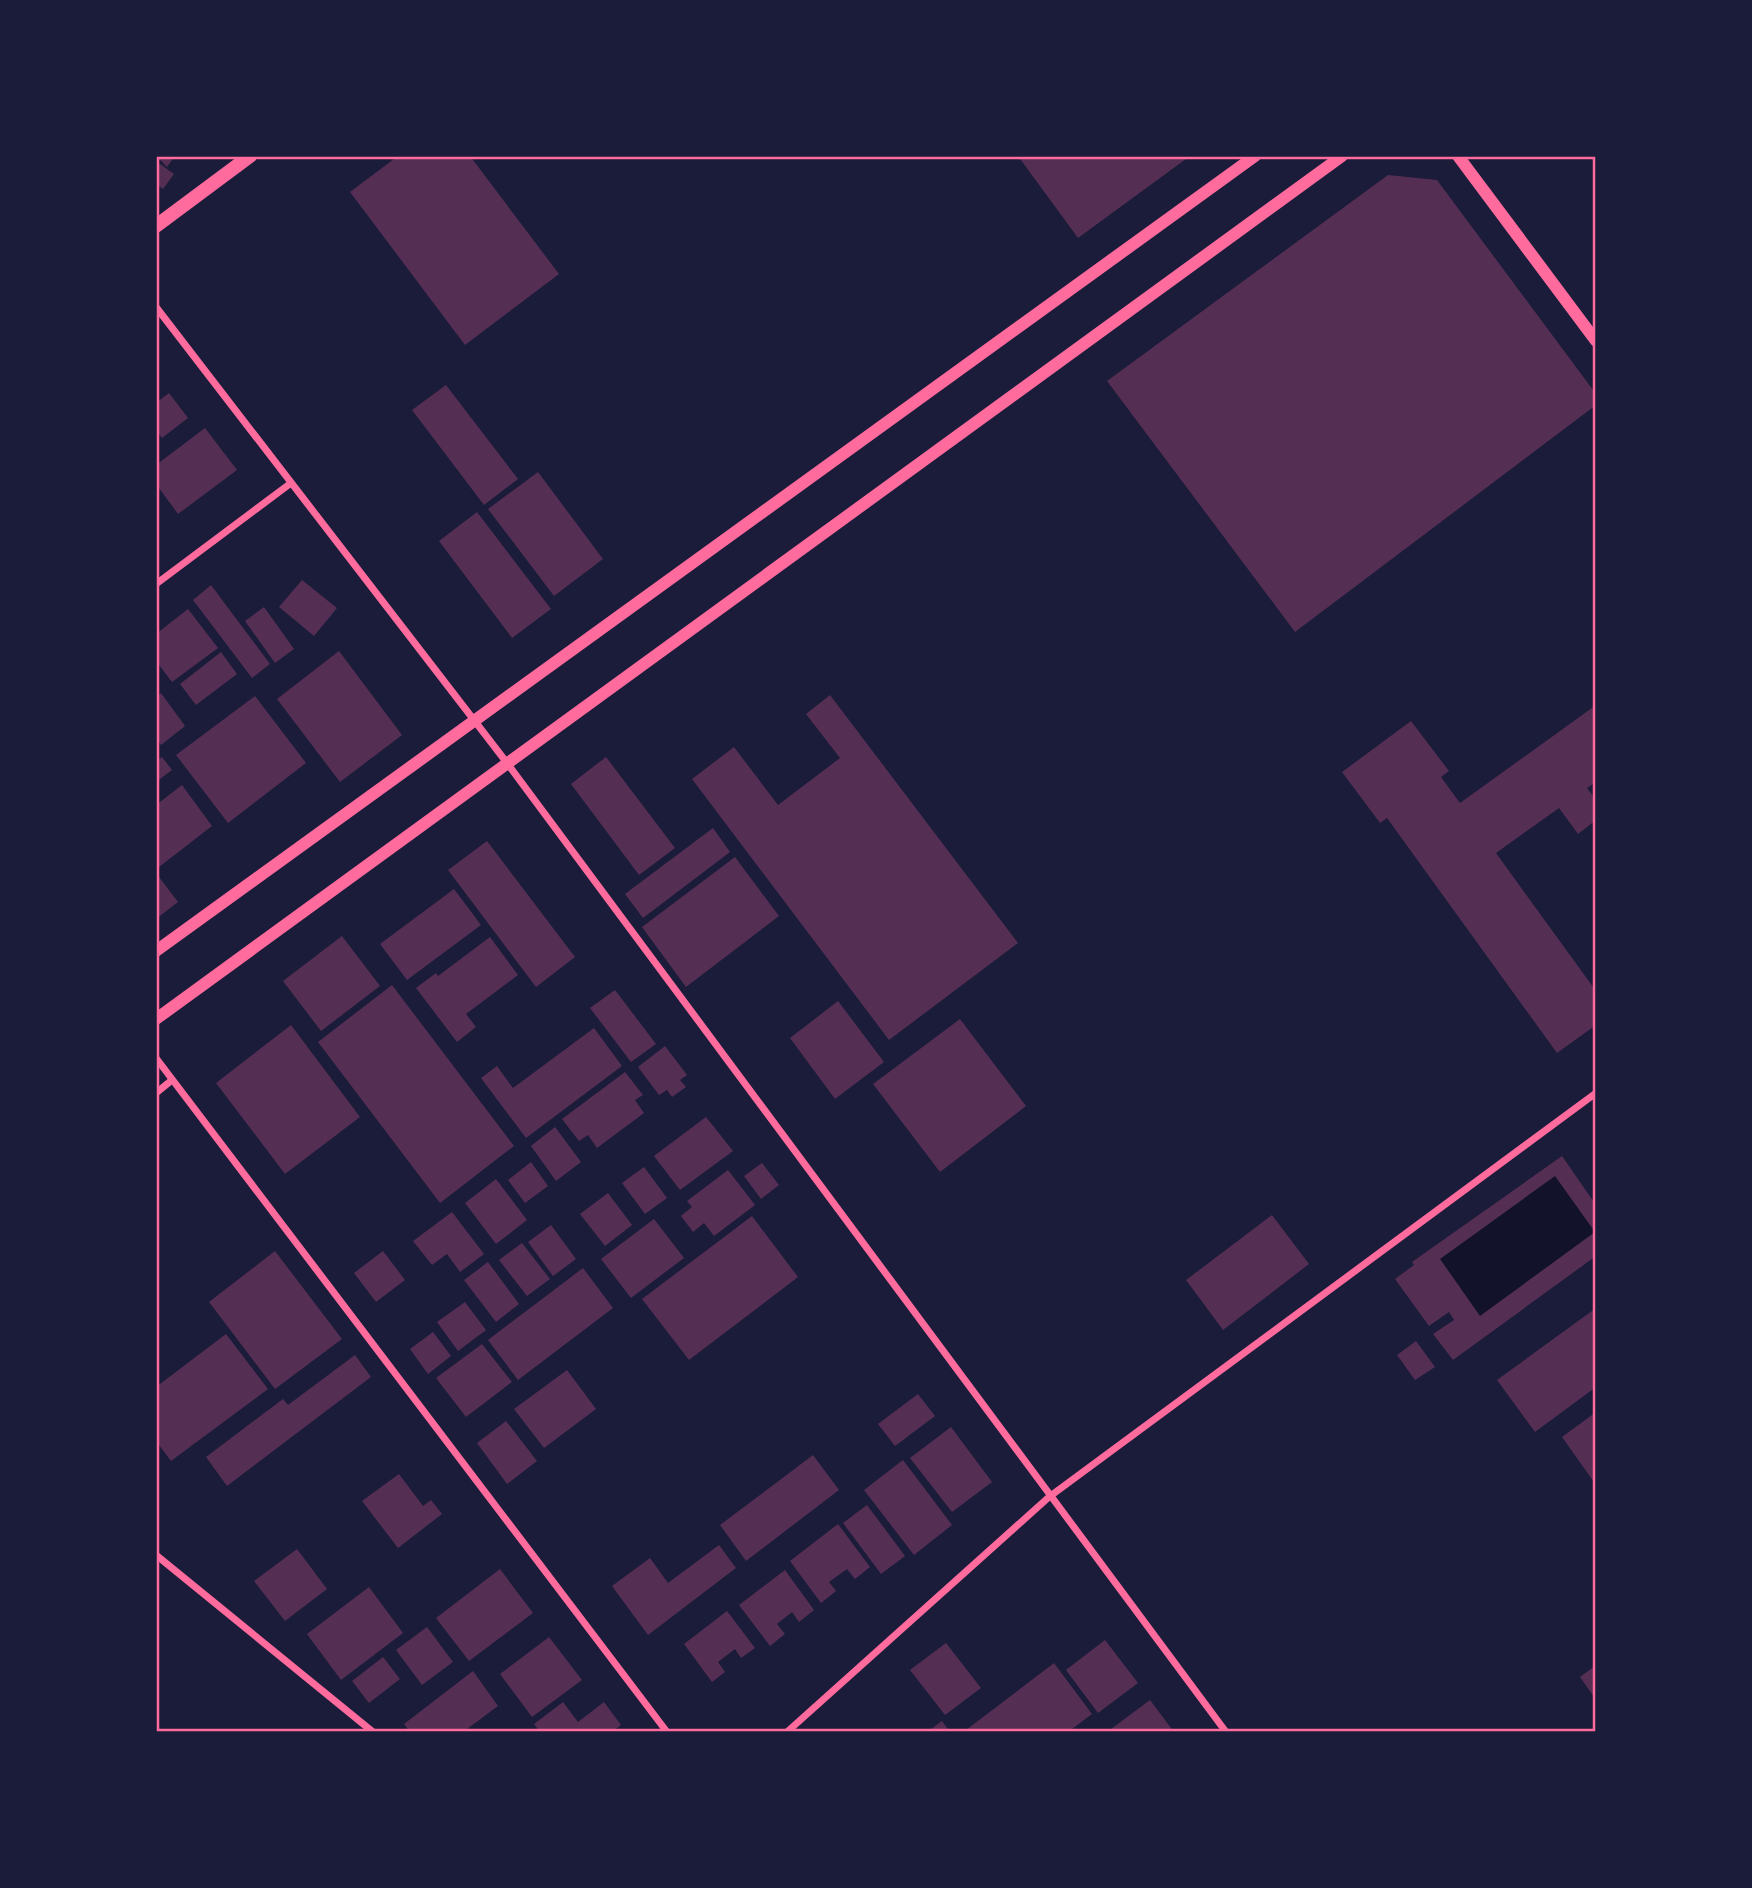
<svg xmlns="http://www.w3.org/2000/svg" width="1752" height="1888" font-family="'Open Sans',sans-serif">
	<rect width="100%" height="100%" fill="#1b1b3a"/>
	<!-- water -->
	<path fill="#12122b" d="M1555 1176 1595 1232 1480 1316 1440 1259Z"/>
	<!-- building -->
	<g fill="#542f53" fill-rule="evenodd">
		<path d="M156 156H175L167 167Z"/>
		<path d="M398 156H470L559 274 465 345 350 192Z"/>
		<path d="M1018 156H1190L1078 238Z"/>
		<path d="M156 161 174 174 163 189 156 184Z"/>
		<path d="M1388 175 1437 180 1596 394V405L1295 632 1107 381Z"/>
		<path d="M446 385 518 479 484 505 412 410Z"/>
		<path d="M169 393 188 418 162 438 156 430V403Z"/>
		<path d="M205 428 237 470 178 514 156 484V465Z"/>
		<path d="M538 472 603 559 554 596 488 509Z"/>
		<path d="M477 512 551 609 512 638 439 541Z"/>
		<path d="M302 580 337 608 314 636 279 607Z"/>
		<path d="M211 585 270 664 252 678 193 600Z"/>
		<path d="M264 607 294 649 275 663 245 621Z"/>
		<path d="M188 609 218 648 172 682 156 661V634Z"/>
		<path d="M339 651 402 735 340 782 277 699Z"/>
		<path d="M221 652 237 674 196 705 180 684Z"/>
		<path d="M161 693 185 726 161 745 156 738V698Z"/>
		<path d="M830 695 1018 943 889 1040 692 779 734 747 778 805 840 758 806 714Z"/>
		<path d="M255 696 306 763 228 823 176 755Z"/>
		<path d="M1596 705V782L1587 788 1596 800V820L1578 834 1559 808 1496 853 1596 991V1025L1557 1053 1387 818 1380 823 1342 772 1411 721 1449 771 1441 777 1460 803Z"/>
		<path d="M162 757 172 770 156 782V761Z"/>
		<path d="M606 757 675 848 639 875 571 784Z"/>
		<path d="M182 785 212 826 159 867 156 863V805Z"/>
		<path d="M713 828 730 852 643 918 625 894Z"/>
		<path d="M487 841 575 957 536 987 448 870Z"/>
		<path d="M735 857 779 916 686 987 642 927Z"/>
		<path d="M159 877 178 902 156 919V879Z"/>
		<path d="M454 889 481 925 407 980 380 944Z"/>
		<path d="M342 936 380 986 321 1031 283 981Z"/>
		<path d="M490 937 518 975 466 1014 476 1027 457 1042 416 988 436 973 438 976Z"/>
		<path d="M392 985 514 1146 440 1203 318 1042Z"/>
		<path d="M615 990 656 1044 631 1062 590 1008Z"/>
		<path d="M838 1001 884 1062 835 1099 790 1038Z"/>
		<path d="M960 1019 1026 1106 940 1172 873 1084Z"/>
		<path d="M291 1025 360 1117 285 1174 216 1083Z"/>
		<path d="M594 1028 622 1066 526 1138 481 1078 497 1066 513 1088Z"/>
		<path d="M665 1046 687 1075 680 1080 686 1087 672 1097 667 1090 659 1095 638 1067Z"/>
		<path d="M625 1072 643 1095 635 1100 644 1113 597 1148 588 1135 579 1141 562 1119Z"/>
		<path d="M706 1117 733 1151 680 1190 654 1156Z"/>
		<path d="M555 1127 581 1162 556 1181 531 1146Z"/>
		<path d="M1562 1156 1596 1205V1256L1453 1360 1433 1334 1454 1320 1449 1312 1429 1326 1395 1279 1414 1265 1412 1262ZM1555 1176 1595 1232 1480 1316 1440 1259Z"/>
		<path d="M531 1162 548 1186 525 1203 508 1180Z"/>
		<path d="M762 1163 779 1185 761 1199 744 1176Z"/>
		<path d="M644 1167 667 1198 645 1214 622 1183Z"/>
		<path d="M728 1170 755 1205 714 1236 704 1223 693 1232 681 1216 692 1207 687 1201Z"/>
		<path d="M496 1179 527 1220 496 1244 465 1203Z"/>
		<path d="M608 1193 632 1225 605 1246 580 1214Z"/>
		<path d="M452 1212 484 1254 460 1272 447 1254 432 1265 413 1241Z"/>
		<path d="M1272 1215 1309 1264 1223 1330 1186 1280Z"/>
		<path d="M752 1216 798 1277 689 1360 642 1299Z"/>
		<path d="M654 1219 684 1258 631 1298 601 1259Z"/>
		<path d="M551 1225 576 1259 553 1276 528 1242Z"/>
		<path d="M522 1243 550 1279 527 1296 499 1260Z"/>
		<path d="M275 1251 342 1339 275 1389 209 1302Z"/>
		<path d="M383 1251 405 1280 376 1302 354 1273Z"/>
		<path d="M488 1262 519 1304 496 1322 464 1280Z"/>
		<path d="M583 1268 613 1308 518 1380 488 1340Z"/>
		<path d="M465 1302 486 1330 458 1351 437 1322Z"/>
		<path d="M1596 1308V1387L1535 1432 1497 1380Z"/>
		<path d="M433 1332 451 1356 428 1374 410 1349Z"/>
		<path d="M226 1334 268 1389 171 1461 156 1441V1387Z"/>
		<path d="M1416 1341 1435 1367 1415 1380 1397 1355Z"/>
		<path d="M482 1344 512 1382 466 1417 436 1378Z"/>
		<path d="M355 1355 371 1377 227 1486 206 1457 283 1399 288 1405Z"/>
		<path d="M567 1370 596 1409 544 1448 514 1409Z"/>
		<path d="M918 1394 935 1416 895 1446 878 1424Z"/>
		<path d="M1596 1412V1485L1562 1437Z"/>
		<path d="M506 1421 537 1461 507 1484 477 1443Z"/>
		<path d="M951 1427 992 1482 952 1512 910 1458Z"/>
		<path d="M813 1455 839 1490 746 1561 720 1525Z"/>
		<path d="M903 1460 952 1525 914 1555 864 1490Z"/>
		<path d="M399 1474 423 1506 431 1500 442 1514 398 1548 362 1501Z"/>
		<path d="M867 1505 905 1556 881 1574 843 1523Z"/>
		<path d="M838 1524 870 1567 855 1579 847 1569 829 1582 836 1591 821 1603 790 1561Z"/>
		<path d="M719 1545 736 1568 648 1635 612 1586 650 1558 668 1583Z"/>
		<path d="M297 1549 327 1589 285 1621 254 1581Z"/>
		<path d="M500 1569 533 1613 469 1661 436 1618Z"/>
		<path d="M785 1570 814 1610 799 1622 792 1612 777 1624 785 1634 770 1646 739 1605Z"/>
		<path d="M369 1587 403 1633 341 1680 307 1634Z"/>
		<path d="M727 1611 755 1648 741 1658 735 1649 718 1662 725 1672 712 1682 684 1644Z"/>
		<path d="M427 1627 453 1662 422 1685 396 1650Z"/>
		<path d="M549 1637 582 1680 532 1717 500 1674Z"/>
		<path d="M1105 1640 1138 1683 1098 1713 1066 1670Z"/>
		<path d="M946 1643 981 1688 945 1715 910 1670Z"/>
		<path d="M383 1657 400 1679 369 1703 352 1681Z"/>
		<path d="M1054 1663 1092 1714 1068 1732H967L966 1730Z"/>
		<path d="M1596 1665V1695L1594 1697 1580 1677Z"/>
		<path d="M473 1671 498 1706 463 1732H410L404 1724Z"/>
		<path d="M1150 1700 1174 1732H1107Z"/>
		<path d="M563 1702 578 1722 604 1702 621 1725 612 1732H540L534 1724Z"/>
		<path d="M942 1721 950 1732H927Z"/>
	</g>
	<g fill="none" stroke-linecap="round" stroke-linejoin="round">
		<!-- minor -->
		<g stroke="#ff6b9d" stroke-width="7">
			<path d="M156 307 507 763 1226 1732"/>
			<path d="M156 584 291 483"/>
			<path d="M156 1058 667 1732"/>
			<path d="M156 1093 172 1080"/>
			<path d="M156 1555 373 1732"/>
			<path d="M787 1732 1049 1497 1596 1093"/>
		</g>
		<!-- tertiary -->
		<g stroke="#ff6b9d" stroke-width="12">
			<path d="M1458 156 1596 341"/>
			<path d="M156 951 1255 156"/>
			<path d="M156 1019 1342 156"/>
		</g>
		<!-- secondary -->
		<path stroke="#ff6b9d" stroke-width="14" d="M156 226 250 156"/>
	</g>
	<!-- border -->
	<rect width="1752" height="1888" fill="none" stroke="#1b1b3a" stroke-width="315"/>
	<rect x="158" y="158" width="1436" height="1572" fill="none" stroke="#ff6b9d" stroke-width="2.5"/>
</svg>
